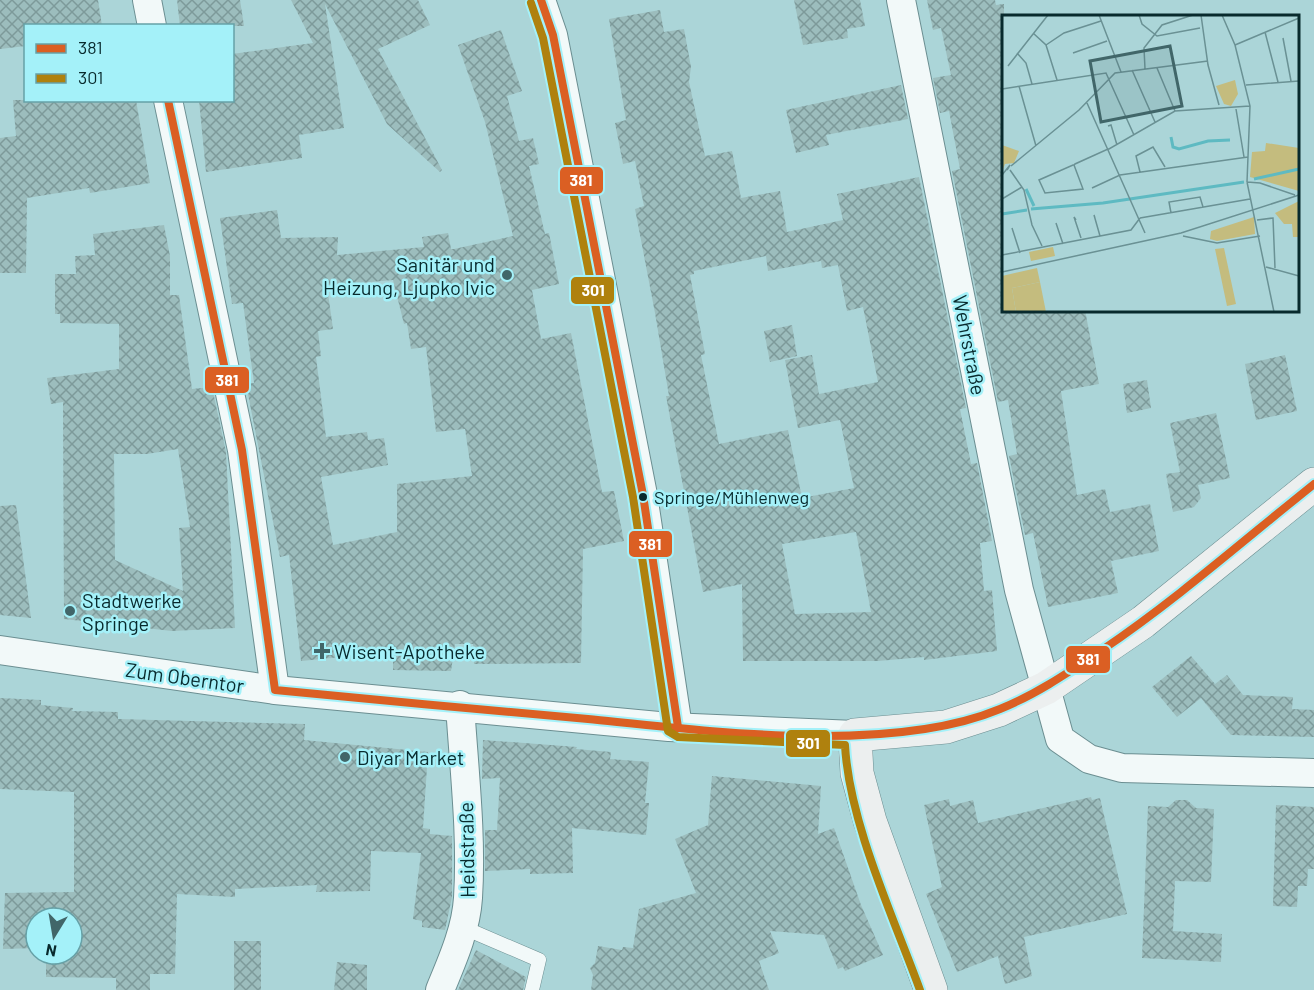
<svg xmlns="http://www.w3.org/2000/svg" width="1314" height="990" font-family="Barlow,sans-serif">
	<defs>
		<pattern id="building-cross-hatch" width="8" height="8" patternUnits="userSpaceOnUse" patternTransform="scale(1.5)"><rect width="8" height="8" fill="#9cbdbd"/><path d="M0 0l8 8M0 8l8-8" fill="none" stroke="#7d9a9a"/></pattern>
	</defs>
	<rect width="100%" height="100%" fill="#abd5d8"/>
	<!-- building -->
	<g fill="url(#building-cross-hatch)" fill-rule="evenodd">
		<path d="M0 0H98L102 26H26V46L0 49Z"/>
		<path d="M177 0H240L244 26H180Z"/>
		<path d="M291 0H418L430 25 378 49 442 170 440 172 387 124 325 4 344 128 299 135 302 158 206 172 199 100H232V54L313 43Z"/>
		<path d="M794 0H860L865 26 847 29 848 38 803 45Z"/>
		<path d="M927 0H995L996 5 1004 4V310H1085L1099 384 1061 391 1077 495 1105 489 1110 512 1150 504 1159 551 1111 561 1118 593 1048 607 1033 533 1025 535 1009 456 1017 454 1008 400 998 402 952 171 960 169 949 111 940 113 933 78 951 75 941 28 933 30Z"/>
		<path d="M660 10 664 32 684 29 691 67 689 82 705 156 732 151 741 198 780 191 787 232 843 220 837 194 919 177 966 408 960 409 971 464 977 463 992 541 980 543 984 591 992 590 997 651 924 660V657L878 661H743L742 584 703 592 666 396H669L655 313 635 209 644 206 635 161 623 164 615 123 626 120 609 19ZM766 256 768 271 821 261 822 268 838 265 847 311 863 307 878 382 819 394 812 355 785 360 798 428 840 420 854 488 802 498 788 430 719 444 701 355 705 354 690 275 694 274V271ZM856 532 871 612 795 614 782 544Z"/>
		<path d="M501 30 522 91 507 96 519 141 533 138 539 164 529 166 545 234 549 233 559 284 532 290 541 339 571 333 602 492 614 491 624 541 583 549 581 663 474 664 473 644H455L451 671 393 670V652L301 661 289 555 280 557 246 384 254 383 243 303 232 304 220 218 277 210 281 238 338 237 337 255 424 247 422 237 448 233 451 249H454L513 236 485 122 458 45ZM393 280 404 324 407 323 411 349 426 347 436 432 465 429 472 476 397 484V532L333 545 321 477 388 465 384 438 368 440 367 432 326 437 316 357 321 356 318 331 333 329 327 286Z"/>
		<path d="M901 85 908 119 826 135 829 145 796 153 786 110Z"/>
		<path d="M13 100H136L150 183 90 193 89 188 27 198 26 273H0V138L16 136Z"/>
		<path d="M164 225 170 256V295H179L192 389 212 387 226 452 235 628 172 631 64 619 63 402 51 404 47 378 119 369V324L60 323V314H55V274H76L75 256 95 255 93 234ZM178 449 190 527 179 528 183 591 115 560 114 454H147Z"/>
		<path d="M792 325 797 356 770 362 764 331Z"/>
		<path d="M1285 355 1297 411 1256 420 1245 364Z"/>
		<path d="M1147 380 1151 408 1127 413 1123 384Z"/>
		<path d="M1216 413 1230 478 1198 485 1201 498 1194 507 1173 512 1166 474 1180 472 1170 423Z"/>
		<path d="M16 505 31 618 0 615V506Z"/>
		<path d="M1191 656 1215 684 1227 675 1243 695 1293 697 1292 709 1314 710V737L1231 735 1201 698 1177 717 1152 687Z"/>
		<path d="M0 698 41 700V705L73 708 72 711 118 712V719L305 724 304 740 428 752 423 828 430 829V834L452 836V897L445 930 422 927V921L413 919 421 853 371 851 370 891 316 892 317 885 235 889V897L177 894 175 974H150V990H116V978L46 977V954H72V918H36V948L3 949 5 893 74 892V792L0 789Z"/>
		<path d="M483 740 577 747 576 749 611 752 610 759 649 762 645 803H649L646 835 572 828 573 873 530 874V869L485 871V830H497L500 778 482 779Z"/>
		<path d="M712 776 821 786 818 834 834 828 861 905 883 955 845 971 843 967 838 969 824 935 770 931 779 953 759 961 769 990H591L593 975 590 968 595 963 598 946 622 950 623 947 633 948 639 909 696 893 675 839 708 825Z"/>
		<path d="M1091 797 1092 800 1100 798 1127 914 1024 937 1032 976 1005 984 998 956 957 972 926 894 942 887 924 805 949 799 950 806 973 800 978 823Z"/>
		<path d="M1176 800H1187L1196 808 1214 809 1211 882 1175 881 1173 931 1222 934 1221 962 1142 958 1148 806 1168 807Z"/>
		<path d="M1276 805 1314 807V869H1308L1307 886H1298L1297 907 1273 906Z"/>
		<rect x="234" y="941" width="27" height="49"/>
		<path d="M476 950 526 977 523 990H458Z"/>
		<path d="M337 962 367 965V990H334Z"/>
	</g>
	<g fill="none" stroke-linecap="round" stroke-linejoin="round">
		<!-- lane casing -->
		<g stroke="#6b8e91" stroke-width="15">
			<path id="lane" d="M462 927 539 960 532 990"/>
		</g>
		<!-- street casing -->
		<g stroke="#6b8e91" stroke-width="30">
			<g id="street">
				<path d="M147 0 152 26"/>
				<path d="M541 0 553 35 643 495 678 727"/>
				<path d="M901 0 1019 590 1060 739 1089 759 1122 768 1314 773"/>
				<path d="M168 100 242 450 275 690"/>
				<path d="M0 650 275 690 669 727 855 735"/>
				<path d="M440 990C452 961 466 930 468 898 472 835 464 769 460 705"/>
			</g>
		</g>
		<!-- secondary casing -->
		<g stroke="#6b8e91" stroke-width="34">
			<path id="secondary" d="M931 990 870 821 857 773 855 735 946 727 999 710 1046 688 1143 622 1314 484"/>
		</g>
		<!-- lane -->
		<use href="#lane" stroke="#f2f9f9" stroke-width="14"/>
		<!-- street -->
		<use href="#street" stroke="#f2f9f9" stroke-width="28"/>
		<!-- secondary -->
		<use href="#secondary" stroke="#ecefef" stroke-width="33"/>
		<!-- bus-1 casing -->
		<g stroke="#a4f1f9" stroke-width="12">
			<g id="bus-1">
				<path d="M541 0 553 35 643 495 678 727"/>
				<path d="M168 100 242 450 275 690C379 700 484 710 588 719 707 731 890 755 1000 709 1037 694 1069 672 1102 650 1176 600 1244 540 1314 484"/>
			</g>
		</g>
		<!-- bus-2 casing -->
		<g stroke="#a4f1f9" stroke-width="12">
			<path id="bus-2" d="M531 3 543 38 633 497 668 731 678 737 845 745C849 822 893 916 920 990"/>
		</g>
		<!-- bus-1 -->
		<use href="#bus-1" stroke="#db5f23" stroke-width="8"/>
		<!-- bus-2 -->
		<use href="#bus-2" stroke="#af810e" stroke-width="8"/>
	</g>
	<!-- markers -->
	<g fill="#416669" stroke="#a4f1f9" stroke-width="2">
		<circle cx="507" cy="275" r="6"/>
		<circle cx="70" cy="611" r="6"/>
		<path d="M319 642h6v6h6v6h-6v6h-6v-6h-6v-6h6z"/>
		<circle cx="345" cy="757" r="6"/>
	</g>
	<circle fill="#082a2d" stroke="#a4f1f9" stroke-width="2" cx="643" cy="497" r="5"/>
	<g text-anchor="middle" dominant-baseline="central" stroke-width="5" stroke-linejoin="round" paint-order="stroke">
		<!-- bus labels -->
		<g font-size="18" fill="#082a2d" stroke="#a4f1f9" text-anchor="start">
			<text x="654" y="497">Springe/Mühlenweg</text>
		</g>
		<!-- poi labels -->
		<g font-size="20" fill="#082a2d" stroke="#a4f1f9" text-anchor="start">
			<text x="495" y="264" text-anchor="end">Sanitär und<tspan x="495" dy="23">Heizung, Ljupko Ivic</tspan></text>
			<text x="82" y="600">Stadtwerke<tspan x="82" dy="23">Springe</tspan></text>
			<text x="334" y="651">Wisent-Apotheke</text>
			<text x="357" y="757">Diyar Market</text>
		</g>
		<!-- street labels -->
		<g font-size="20" fill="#082a2d" stroke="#a4f1f9">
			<text transform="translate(970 345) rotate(79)">Wehrstraße</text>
			<text transform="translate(185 677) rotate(8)">Zum Oberntor</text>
			<text transform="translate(466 850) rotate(-91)">Heidstraße</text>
		</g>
	</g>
	<!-- overview -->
	<g transform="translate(1002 15)">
		<rect width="297" height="297" fill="#abd5d8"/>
		<path d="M233 65 236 79 229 91 222 89 214 71ZM38 267 44 297H14L10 273Z" fill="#c4bc7e"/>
		<path d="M35 253 38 267 10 273 14 297H0V261Z" fill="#c4bc7e"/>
		<path d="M0 130 17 136 12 148 3 149 0 157Z" fill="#c4bc7e"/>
		<path d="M264 128 297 133V176L248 162 250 137 263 136ZM297 186V222H291L290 209H282L273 198ZM51 232 53 241 29 246 27 237Z" fill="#c4bc7e"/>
		<path d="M252 202 253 219 215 226 208 224 209 216ZM222 233 234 289 225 291 213 234Z" fill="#c4bc7e"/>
		<path fill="none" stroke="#5ebac2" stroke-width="3" d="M169 122 171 132 177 134 206 126 228 125M252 164 297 154M24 174 32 191M29 194 101 188 242 167M0 199 25 195"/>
		<path fill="none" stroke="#6a9194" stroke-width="1.5" d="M97 0 119 57M137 0 140 9 155 21 198 13M199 0 206 50 217 90M220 0 233 30 248 91 245 167M263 17 276 67M31 18 44 30 55 65M281 23 289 66M44 30 62 18 99 6M233 30 297 3M15 38 24 48 30 69M71 38 105 26M6 51 46 0M155 53 173 96M143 54 142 33 160 10 191 0M130 55 153 107M244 70 297 66M17 71 34 131M0 74 104 58 132 120M85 88 143 218M234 94 242 142M106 111 109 110 115 130M72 150 81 174 43 178 37 165 71 150H72L73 149 106 134H107L173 96 248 91M9 151 77 95 113 58 206 46M8 155 22 175 30 210 40 231M138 157 134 141 151 132 163 152M0 160 8 150 5 155M245 167 272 297M245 167 258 168 293 180M90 173 118 160 246 142M0 184 20 172M169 198 167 187 198 182 201 192M93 203 92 200 98 221M138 203 248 184M74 205 72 202 79 223M255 205 271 203 273 253M54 208 61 229M10 213 18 238M181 221 215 228 258 221M0 240 129 215 138 203M264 252 297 261M0 257 179 218 297 180"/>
		<path fill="#416669" fill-opacity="0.15" stroke="#416669" stroke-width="3" d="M168 31 180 91 99 107 88 46Z"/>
		<rect width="297" height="297" fill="none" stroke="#082a2d" stroke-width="3"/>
	</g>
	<g stroke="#a4f1f9" stroke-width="2">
		<rect x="559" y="166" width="45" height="29" rx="6" fill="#db5f23"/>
		<rect x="570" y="276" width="45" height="29" rx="6" fill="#af810e"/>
		<rect x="204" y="366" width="46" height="28" rx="6" fill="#db5f23"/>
		<rect x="628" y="530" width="45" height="28" rx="6" fill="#db5f23"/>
		<rect x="1065" y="645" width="46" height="29" rx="6" fill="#db5f23"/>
		<rect x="785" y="729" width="46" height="29" rx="6" fill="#af810e"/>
	</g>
	<g font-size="16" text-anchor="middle" font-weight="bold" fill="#fff">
		<text x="581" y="186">381</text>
		<text x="593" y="296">301</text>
		<text x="227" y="386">381</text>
		<text x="650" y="550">381</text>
		<text x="1088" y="665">381</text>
		<text x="808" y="749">301</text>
	</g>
	<!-- legend -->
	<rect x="24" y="24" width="210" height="78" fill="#a4f1f9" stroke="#66a1a7" stroke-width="1.5"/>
	<rect x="36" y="44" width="30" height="9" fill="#db5f23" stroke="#66a1a7" stroke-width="1.5"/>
	<text x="78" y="54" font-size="18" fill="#082a2d">381</text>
	<rect x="36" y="74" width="30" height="9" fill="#af810e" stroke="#66a1a7" stroke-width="1.5"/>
	<text x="78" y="84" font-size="18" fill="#082a2d">301</text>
	<!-- north arrow -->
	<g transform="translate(54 936) rotate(191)"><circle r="28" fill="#a4f1f9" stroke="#66a1a7" stroke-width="1.5"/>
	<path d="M0-4.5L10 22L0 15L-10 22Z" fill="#416669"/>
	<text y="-9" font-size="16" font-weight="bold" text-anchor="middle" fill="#082a2d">N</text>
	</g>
</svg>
